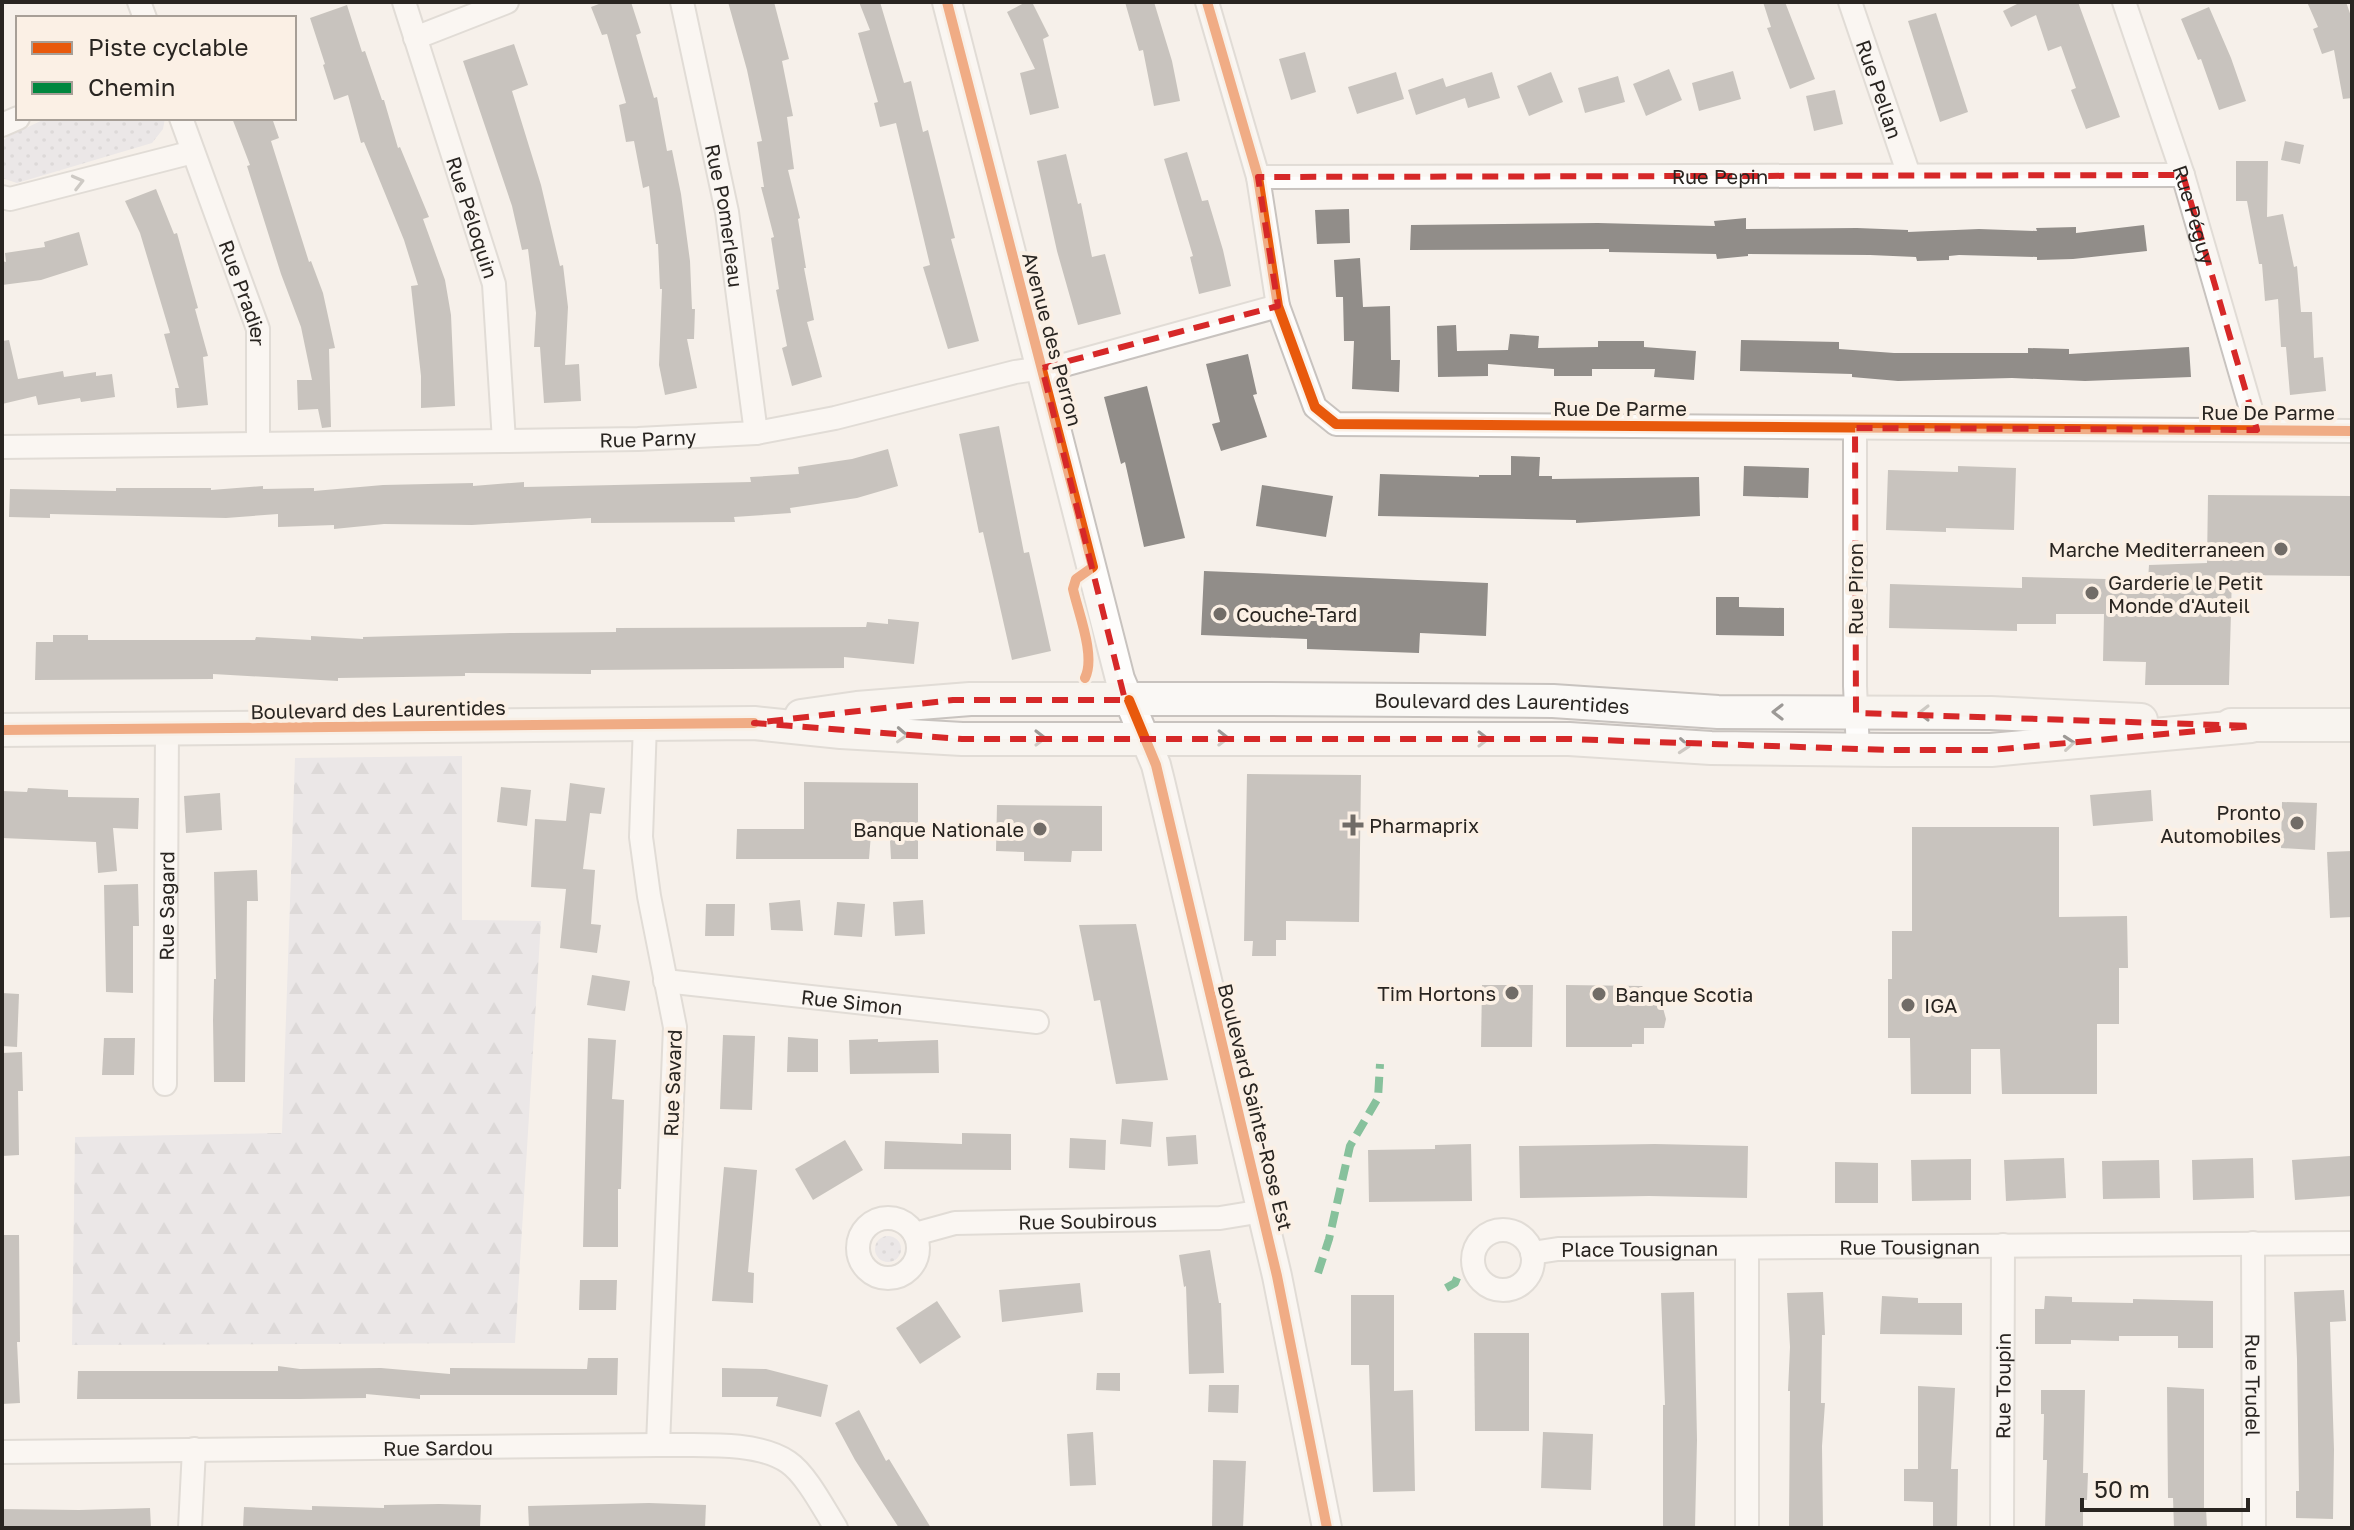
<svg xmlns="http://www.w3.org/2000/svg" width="2354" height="1530" font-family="'Golos Text',sans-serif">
	<defs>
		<pattern id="grass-dots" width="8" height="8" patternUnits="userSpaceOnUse" patternTransform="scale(2)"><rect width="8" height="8" fill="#dddbe5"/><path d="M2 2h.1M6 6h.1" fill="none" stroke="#bebcc4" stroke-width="1.8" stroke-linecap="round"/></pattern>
		<pattern id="forest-firs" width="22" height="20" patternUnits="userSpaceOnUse" patternTransform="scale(2)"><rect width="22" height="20" fill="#dddbe5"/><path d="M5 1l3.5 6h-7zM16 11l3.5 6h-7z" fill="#bebcc4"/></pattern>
	</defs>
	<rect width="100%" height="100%" fill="#f6f0ea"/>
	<!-- grass -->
	<g fill="url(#grass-dots)">
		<path d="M47 118H165L163 129 152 143 17 183 2 178V142L7 137Z"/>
		<circle cx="888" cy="1249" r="13"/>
	</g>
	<!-- forest -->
	<path fill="url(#forest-firs)" d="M462 756V920L541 921 515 1343 72 1345 75 1137 282 1133 295 758Z"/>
	<!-- building -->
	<g fill="#918d89">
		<path d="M604 2H631L641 33 636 35 654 98 657 97 667 151 672 150 681 194 690 261 692 309H695L694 339H687L697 388 665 395 659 365 662 289H660L658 244H656L649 186 643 188 634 141 626 142 619 105 626 103 607 34 602 35 591 7Z"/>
		<path d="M728 2H774L789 59 782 61 793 116 787 117 794 169 788 170 800 218 798 219 806 268H804L814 320 807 322 822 377 792 386 782 348 787 346 776 290 779 289 771 238 774 237 761 187H764L757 142 762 141 747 70Z"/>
		<path d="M859 2H880L904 83 911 81 923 132 928 130 955 238 951 239 979 341 948 349 923 267 930 265 896 123 880 127 874 103 878 102 858 33 870 30Z"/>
		<path d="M1026 2H1032L1049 36 1043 39 1059 108 1030 115 1020 73 1035 69 1007 12Z"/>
		<path d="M1125 2H1154L1172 61 1180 101 1154 106 1143 50 1139 51Z"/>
		<path d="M1763 2H1785L1815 79 1790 89 1767 28 1771 27Z"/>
		<path d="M2021 2H2078L2120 117 2086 129 2071 90 2076 88 2061 46 2048 51 2036 15 2011 27 2003 11Z"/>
		<path d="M2307 2H2346L2352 19V98L2343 99 2334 50 2322 54 2313 29 2318 27Z"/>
		<path d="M347 5 362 52 365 51 382 100H384L398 148 400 147 429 217 423 219 445 280 451 315 455 406 421 408V376L411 286 418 285 404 240 364 142 361 143 348 95 334 100 323 65 325 64 310 18Z"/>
		<path d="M2209 7 2231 58 2246 101 2219 110 2201 59 2198 60 2181 19Z"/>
		<path d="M1936 13 1968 112 1940 122 1908 21Z"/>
		<path d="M514 44 528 85 512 91 541 185 560 266 563 265 568 307 565 365 579 364 581 401 544 403 540 347H534L536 313 528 249 522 250 512 206 463 61Z"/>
		<path d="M1305 52 1316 92 1291 100 1279 59Z"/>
		<path d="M1669 69 1682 100 1646 116 1633 84Z"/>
		<path d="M1733 71 1741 99 1699 111 1692 83Z"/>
		<path d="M1396 72 1404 99 1357 114 1348 87Z"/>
		<path d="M1492 72 1500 98 1468 108 1465 98 1416 115 1408 90 1443 78 1446 87Z"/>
		<path d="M1551 72 1563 102 1529 116 1517 86Z"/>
		<path d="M1618 76 1625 102 1585 113 1578 88Z"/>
		<path d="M1835 90 1843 124 1814 131 1806 96Z"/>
		<path d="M232 118H272L279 138 271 141 309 262 311 261 323 293 335 348 329 349 331 427 322 428 318 409 298 410 297 380H312L301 327 281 274 247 166 250 165Z"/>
		<path d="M2285 141 2304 145 2300 164 2281 160Z"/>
		<path d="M1187 152 1202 201 1208 200 1223 250 1231 286 1199 294 1190 257 1193 256 1164 159Z"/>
		<path d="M1066 154 1078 204 1081 203 1092 257 1105 254 1121 314 1078 325 1057 251 1037 161Z"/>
		<path d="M2236 161H2268L2267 217 2283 214 2294 267 2297 266 2301 312H2312L2314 358 2323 357 2326 391 2290 395 2286 347H2281L2278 299 2265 301 2262 264H2259L2247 201H2236Z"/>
		<path d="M156 189 174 234 177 233 198 308 195 309 208 356 203 357 208 405 177 408 175 388H179L164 334 170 333 140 233 125 201Z"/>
		<path d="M1349 209 1350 243 1317 244 1315 210Z"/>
		<path d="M1746 218V229L1857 228 1908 230V232L1979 229 2037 231 2036 228 2076 227V233L2144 225 2147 251 2073 259 2037 260V257L1959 255 1949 256V260L1917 261 1916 257 1870 255 1748 254V256L1717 259 1716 254 1609 252V249L1410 250 1411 225 1598 223 1715 226 1714 221Z"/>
		<path d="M79 232 88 265 41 280 2 285V261L6 262 5 253 45 247 44 242Z"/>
		<path d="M1360 258 1363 307 1390 306 1391 360H1400L1399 392 1352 389 1354 341H1344L1343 297H1336L1334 260Z"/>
		<path d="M1456 325 1457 351 1508 350 1510 334 1539 336 1538 348 1598 347V341H1644V347L1696 351 1694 380 1654 377 1655 369H1592V376H1554V369L1488 364V376L1438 377 1437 326Z"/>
		<path d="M9 340 18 379 63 371 64 377 96 372V376L112 374 115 397 81 402 80 398 38 405 36 396 2 404V341Z"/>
		<path d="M1741 340 1839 342V349L1894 353H2028V348L2069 349V354L2189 347 2191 377 2085 381 2012 378 1898 381 1852 377V374L1740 371Z"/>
		<path d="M1248 354 1257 394 1253 395 1267 437 1221 451 1212 424 1220 422 1206 364Z"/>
		<path d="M1147 386 1185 538 1144 547 1125 462 1121 464 1104 397Z"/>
		<path d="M999 426 1024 553 1029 552 1051 651 1012 660 983 532 979 533 959 434Z"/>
		<path d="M888 449 898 486 857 498 790 508 791 513 734 517 735 522 591 523V518L472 525 384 524 334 529V525L278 527V514L226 518 50 514V518L9 517 10 489 116 491V488H211V490L263 486V489L314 488V491L383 485 473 483V486L524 482V487L751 482 750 477 799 474 798 467 852 459Z"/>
		<path d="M1511 456 1540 457 1539 476H1552V479L1699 477 1700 516 1576 523V520L1378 516 1380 474 1479 477V475H1511Z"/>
		<path d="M1744 466 1809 468 1808 498 1743 496Z"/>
		<path d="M1958 466 2016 468 2014 530 1946 528V532L1886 530 1888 470 1958 472Z"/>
		<path d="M1262 485 1333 496 1326 537 1256 526Z"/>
		<path d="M2208 495 2352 496V576L2232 575 2229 685H2145L2146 662 2103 661 2104 614H2056V624H2017V631L1889 628 1890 584 2022 588V577L2148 580 2149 565 2207 563Z"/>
		<path d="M1204 571 1488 583 1486 636 1420 633 1419 653 1307 649V639L1201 635Z"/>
		<path d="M1716 597H1739V607L1784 608V636L1716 635Z"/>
		<path d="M888 619 919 622 914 664 844 657V668L591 670V674L465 673V676L338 678V681L213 674V679L35 680 36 642H53V635H88V640H255L256 637 311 640V636L363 639V637L512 633 616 632V628L866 627 867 622 888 624Z"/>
		<path d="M1247 774 1361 775 1359 922 1286 921V940H1276V956H1252L1253 941H1244Z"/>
		<path d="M804 782 918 783V859H891L889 822 872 821 869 859H736L737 829H804Z"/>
		<path d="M570 783 605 788 601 814 590 813 583 869 595 870 591 924 601 925 597 953 560 948 566 889 531 887 535 819 566 821Z"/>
		<path d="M501 787 531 790 527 826 497 822Z"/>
		<path d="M28 788 68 790V797L139 798 138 829 113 828 117 871 98 873 96 842 2 838V791L27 792Z"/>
		<path d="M2151 790 2153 821 2093 826 2090 795Z"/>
		<path d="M220 793 222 830 186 833 184 796Z"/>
		<path d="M2282 802 2317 803 2315 850 2281 848Z"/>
		<path d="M997 805 1102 806V851H1072L1071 862 1024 861V852L996 851Z"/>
		<path d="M1912 827H2059V917L2127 916 2128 968H2119V1024H2097V1094H2002L2000 1049H1971V1094H1911L1910 1038H1888V979H1892V931H1912Z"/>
		<path d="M2352 851V917L2330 918 2327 852Z"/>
		<path d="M257 870 258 901H247L245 1082H214L213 1020 214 979H216L214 872Z"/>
		<path d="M138 884 139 926H133V993L106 992 104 885Z"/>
		<path d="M800 900 803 931 771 930 769 903Z"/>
		<path d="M923 900 925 934 895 936 893 902Z"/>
		<path d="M837 902 865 904 862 937 834 935Z"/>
		<path d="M706 904H735L734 936H705Z"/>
		<path d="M1136 924 1168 1080 1116 1084 1100 1000 1094 1001 1079 925Z"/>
		<path d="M592 975 630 981 625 1011 587 1005Z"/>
		<path d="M1482 985H1533L1532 1047H1481Z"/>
		<path d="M1566 985 1642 986 1663 1008 1666 1019 1664 1028H1644V1044H1632V1047H1566Z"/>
		<path d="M2 993 19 994 17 1047 2 1046Z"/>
		<path d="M723 1035 755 1036 752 1110 720 1109Z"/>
		<path d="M788 1037 818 1039V1072H787Z"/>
		<path d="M104 1038H135L134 1075H102Z"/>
		<path d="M588 1038 616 1040 612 1099 624 1100 621 1189H618V1247H583Z"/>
		<path d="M878 1039V1042L938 1040 939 1073 850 1074 849 1040Z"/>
		<path d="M22 1052 23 1091H18L19 1155 2 1156V1053Z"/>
		<path d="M1122 1119 1153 1122 1151 1147 1120 1144Z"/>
		<path d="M962 1133 1011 1134V1170L884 1169 885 1141 962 1144Z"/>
		<path d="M1196 1135 1198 1164 1168 1166 1166 1137Z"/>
		<path d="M1070 1138 1106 1140 1105 1170 1069 1168Z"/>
		<path d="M845 1140 863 1170 813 1200 795 1169Z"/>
		<path d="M1471 1144 1472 1201 1369 1202 1368 1150 1435 1149V1145Z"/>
		<path d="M1655 1144 1748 1146 1747 1198 1649 1196 1520 1198 1519 1146Z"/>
		<path d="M2350 1156 2352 1196 2295 1200 2292 1160Z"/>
		<path d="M2064 1158 2066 1198 2006 1201 2004 1160Z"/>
		<path d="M2253 1158 2254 1198 2193 1200 2192 1160Z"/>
		<path d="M1971 1159V1200L1912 1201 1911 1160Z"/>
		<path d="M2159 1160 2160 1198 2103 1199 2102 1161Z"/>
		<path d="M1835 1162 1878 1163V1203H1835Z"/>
		<path d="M724 1167 757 1170 748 1272 754 1273 753 1303 712 1301Z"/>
		<path d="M2 1235H19L20 1342H17L20 1403 2 1404Z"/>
		<path d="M1210 1250 1219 1303H1221L1224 1373 1189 1374 1186 1286 1184 1287 1179 1255Z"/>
		<path d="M580 1280H617L616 1310H579Z"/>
		<path d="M1080 1283 1083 1312 1002 1322 999 1290Z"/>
		<path d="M2344 1290 2346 1321 2330 1322 2334 1450 2333 1519 2296 1518V1491H2299L2297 1359 2294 1292Z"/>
		<path d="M1694 1292 1697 1440 1695 1528H1663V1405H1665L1661 1293Z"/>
		<path d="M1823 1292 1825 1335H1822L1821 1403H1825L1822 1446 1823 1528H1789L1790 1391H1788L1790 1347 1787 1293Z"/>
		<path d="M1351 1295H1394V1391L1413 1390 1415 1491 1373 1492 1369 1365H1351Z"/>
		<path d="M1882 1296 1918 1298V1303H1962V1335L1880 1334Z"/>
		<path d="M2045 1296 2072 1297V1302L2133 1303V1299L2213 1301V1348H2178V1336H2119V1341L2071 1340V1344H2035V1309H2044Z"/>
		<path d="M937 1301 961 1337 920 1364 896 1328Z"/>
		<path d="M1474 1333H1529V1431H1475Z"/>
		<path d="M588 1358H618L617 1395H420V1399L366 1394V1398L300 1399H77L78 1371H278V1366L300 1369 381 1368 450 1374V1368L587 1369Z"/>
		<path d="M722 1368 766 1369 828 1385 821 1417 776 1406 778 1397H722Z"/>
		<path d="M1097 1373H1120V1391L1096 1390Z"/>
		<path d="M1209 1385H1239L1238 1413 1208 1412Z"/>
		<path d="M1918 1386 1955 1388 1951 1469H1958L1957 1528H1933V1502L1904 1501V1469H1918Z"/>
		<path d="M2167 1387 2204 1389V1509L2206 1508 2207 1528H2174L2173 1498H2168Z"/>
		<path d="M2041 1390H2085L2083 1473H2088L2087 1500H2083V1528H2045L2047 1460H2043L2044 1414H2041Z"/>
		<path d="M859 1410 886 1461 889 1459 931 1528H899L855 1460 835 1423Z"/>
		<path d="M1093 1432 1096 1485 1070 1486 1067 1434Z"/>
		<path d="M1543 1432 1593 1434 1591 1490 1541 1488Z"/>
		<path d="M1213 1460 1246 1461 1243 1528H1212Z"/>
		<path d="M649 1503 706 1505 705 1528H529L528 1506Z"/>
		<path d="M439 1504 481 1505 480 1528H243L244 1507 312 1510V1506L384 1508V1505Z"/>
		<path d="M150 1508 151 1528H2V1509L79 1510Z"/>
	</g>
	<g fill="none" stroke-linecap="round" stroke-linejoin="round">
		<!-- minor casing -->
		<g stroke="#c8c3bf" stroke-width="26">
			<g id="minor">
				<path d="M139 2 145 18"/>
				<path id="s1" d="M404 2 494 284 504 441"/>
				<path id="s2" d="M682 2 727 212 756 433"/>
				<path d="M1207 2 1258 177 1278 306 1315 407 1336 424 2352 431"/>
				<path id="s3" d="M1850 2 1909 175"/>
				<path id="s4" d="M2124 2 2183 175 2257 430"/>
				<path d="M415 38 507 2"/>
				<path id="s5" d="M181 118 258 329V443"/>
				<path d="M2 125 18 118"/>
				<path id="s6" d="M1258 177 2183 175"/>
				<path d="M2 197 10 199 193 152"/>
				<path d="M1855 428V686L1858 750"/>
				<path id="s7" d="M2 447 504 441 638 439 756 433 835 418 1015 372 1064 365 1278 306"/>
				<path d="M645 724 641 837 649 896 675 1027 658 1445"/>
				<path id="s8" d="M665 981 1037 1022"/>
				<path id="s9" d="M165 1084 167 729"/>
				<circle cx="888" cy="1248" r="30"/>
				<circle cx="1503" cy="1260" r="30"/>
				<path id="s10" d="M915 1234 955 1223 1220 1218 1263 1211"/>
				<path id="s11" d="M2253 1243 2254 1528"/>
				<path d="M1747 1249V1528"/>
				<path id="s12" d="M1532 1253 1558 1249 2352 1243"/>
				<path id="s13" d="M2 1452 658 1445C696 1446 756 1440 788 1462 806 1474 824 1509 836 1528"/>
				<path d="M190 1528 194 1449"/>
				<path id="s14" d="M2002 1528 2003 1245"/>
			</g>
		</g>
		<!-- tertiary casing -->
		<g stroke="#c8c3bf" stroke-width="32">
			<path id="tertiary" d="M947 2 1120 679 1156 765 1160 781 1277 1276 1327 1528"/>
		</g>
		<!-- secondary casing -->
		<g stroke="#c8c3bf" stroke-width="36">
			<g id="secondary">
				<path id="s15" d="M801 716 857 708 970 699H1262L1553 701 1718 712 1991 713 2141 720"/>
				<path d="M2231 725H2352"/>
				<path d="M2 730 754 723 841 732 962 739H1569L1711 748 1888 750H1991L2251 726"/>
			</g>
		</g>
		<!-- minor -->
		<use href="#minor" stroke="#fefdfc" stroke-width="22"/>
		<!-- tertiary -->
		<use href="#tertiary" stroke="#fefdfc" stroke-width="28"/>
		<!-- secondary -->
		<use href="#secondary" stroke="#faf8f5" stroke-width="32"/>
		<!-- quiet -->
		<g stroke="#00873e" stroke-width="8" stroke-dasharray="16 8" stroke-linecap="butt">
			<path d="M1318 1273 1329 1239 1350 1146 1378 1098 1380 1064"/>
			<path d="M1446 1288 1455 1283 1459 1273"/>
		</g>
		<!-- cycleway casing -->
		<g stroke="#fbf0e5" stroke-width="15">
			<g id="cycleway">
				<path d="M947 2 1093 567 1076 579 1073 589C1078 612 1096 656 1085 678"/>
				<path d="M1207 2 1258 177 1278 306 1315 407 1336 424 2352 431"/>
				<path d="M1129 700 1156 765 1277 1276 1327 1528"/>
				<path d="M2 730 754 723"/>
			</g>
		</g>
		<!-- cycleway -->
		<use href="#cycleway" stroke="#e8590c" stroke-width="10"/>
	</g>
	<!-- one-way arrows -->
	<defs><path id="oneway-chevron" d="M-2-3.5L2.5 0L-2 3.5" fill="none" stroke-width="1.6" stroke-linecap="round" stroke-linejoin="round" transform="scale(2)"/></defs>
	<use stroke="#9e9c99" href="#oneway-chevron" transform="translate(78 182) rotate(-14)"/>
	<g stroke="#9c9996">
		<use href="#oneway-chevron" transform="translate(1778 712) rotate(-180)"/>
		<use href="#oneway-chevron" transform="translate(1924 713) rotate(-180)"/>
		<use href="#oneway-chevron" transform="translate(902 735) rotate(3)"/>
		<use href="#oneway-chevron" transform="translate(1040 738)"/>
		<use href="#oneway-chevron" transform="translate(1223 738) rotate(1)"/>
		<use href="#oneway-chevron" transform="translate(1483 739)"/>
		<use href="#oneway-chevron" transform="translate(2069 743) rotate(-5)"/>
		<use href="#oneway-chevron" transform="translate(1684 746) rotate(5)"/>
	</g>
	<!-- marked area -->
	<path d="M0 0H2354V1530H0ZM2183 175 2257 430 1855 428 1856 713 2251 726 1991 750H1888L1569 739H962L754 723 953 700H1125L1042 368 1278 306 1258 177Z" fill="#f6f0ea" fill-opacity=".55" fill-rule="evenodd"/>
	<path fill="none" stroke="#d62828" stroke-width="6" stroke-dasharray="16 10" stroke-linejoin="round" d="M2183 175 2257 430 1855 428 1856 713 2251 726 1991 750H1888L1569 739H962L754 723 953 700H1125L1042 368 1278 306 1258 177Z"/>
	<!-- markers -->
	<g fill="#716c67" stroke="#fbf0e5" stroke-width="3">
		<circle cx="2281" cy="549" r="8"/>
		<circle cx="2092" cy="593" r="8"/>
		<circle cx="1220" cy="614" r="8"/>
		<circle cx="2297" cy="823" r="8"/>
		<path d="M1349 813h8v8h8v8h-8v8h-8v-8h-8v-8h8z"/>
		<circle cx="1040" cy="829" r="8"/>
		<circle cx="1512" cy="993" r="8"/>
		<circle cx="1599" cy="994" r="8"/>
		<circle cx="1908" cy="1005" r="8"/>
	</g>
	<g text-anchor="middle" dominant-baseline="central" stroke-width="8" stroke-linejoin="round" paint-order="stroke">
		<!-- street labels -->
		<g font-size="20" fill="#292521" stroke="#fbf0e5">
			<text stroke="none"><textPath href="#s3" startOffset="92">Rue Pellan</textPath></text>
			<text stroke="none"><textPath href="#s6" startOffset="462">Rue Pepin</textPath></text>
			<text stroke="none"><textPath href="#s4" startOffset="224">Rue Péguy</textPath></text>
			<text stroke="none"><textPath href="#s2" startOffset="218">Rue Pomerleau</textPath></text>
			<text stroke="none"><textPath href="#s1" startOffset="226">Rue Péloquin</textPath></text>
			<text stroke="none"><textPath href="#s5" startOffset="186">Rue Pradier</textPath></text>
			<text transform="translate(1053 339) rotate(75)">Avenue des Perron</text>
			<text x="1620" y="408">Rue De Parme</text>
			<text x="2268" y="412">Rue De Parme</text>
			<text stroke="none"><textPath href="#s7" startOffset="646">Rue Parny</textPath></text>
			<text transform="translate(1855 589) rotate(-90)">Rue Piron</text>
			<text stroke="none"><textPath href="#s15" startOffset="702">Boulevard des Laurentides</textPath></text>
			<text transform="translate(378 709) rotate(-1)">Boulevard des Laurentides</text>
			<text stroke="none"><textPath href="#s9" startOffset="178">Rue Sagard</textPath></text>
			<text stroke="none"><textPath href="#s8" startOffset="188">Rue Simon</textPath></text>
			<text transform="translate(672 1083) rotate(-88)">Rue Savard</text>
			<text transform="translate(1256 1107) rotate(76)">Boulevard Sainte-Rose Est</text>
			<text stroke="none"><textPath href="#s10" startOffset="174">Rue Soubirous</textPath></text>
			<text stroke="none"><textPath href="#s12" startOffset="378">Rue Tousignan</textPath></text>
			<text stroke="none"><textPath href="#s12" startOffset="108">Place Tousignan</textPath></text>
			<text stroke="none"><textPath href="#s11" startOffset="142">Rue Trudel</textPath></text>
			<text stroke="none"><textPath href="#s14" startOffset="142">Rue Toupin</textPath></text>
			<text stroke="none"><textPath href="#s13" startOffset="436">Rue Sardou</textPath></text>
		</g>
		<!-- poi labels -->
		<g font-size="20" fill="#292521" stroke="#fbf0e5" text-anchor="start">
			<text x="2265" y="549" text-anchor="end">Marche Mediterraneen</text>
			<text x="2108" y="582">Garderie le Petit<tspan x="2108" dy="23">Monde d'Auteil</tspan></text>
			<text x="1236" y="614">Couche-Tard</text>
			<text x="2281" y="812" text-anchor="end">Pronto<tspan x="2281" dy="23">Automobiles</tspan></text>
			<text x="1369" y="825">Pharmaprix</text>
			<text x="1024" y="829" text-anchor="end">Banque Nationale</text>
			<text x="1496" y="993" text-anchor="end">Tim Hortons</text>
			<text x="1615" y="994">Banque Scotia</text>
			<text x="1924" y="1005">IGA</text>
		</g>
	</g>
	<!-- border -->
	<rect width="2354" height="1530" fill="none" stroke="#292521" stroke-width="8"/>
	<!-- legend -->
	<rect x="16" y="16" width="280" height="104" fill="#fbf0e5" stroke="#a79f97" stroke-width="2"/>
	<rect x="32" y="42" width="40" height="12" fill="#e8590c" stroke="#a79f97" stroke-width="2"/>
	<text x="88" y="56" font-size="24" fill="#292521">Piste cyclable</text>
	<rect x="32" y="82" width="40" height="12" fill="#00873e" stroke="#a79f97" stroke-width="2"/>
	<text x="88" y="96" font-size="24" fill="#292521">Chemin</text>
	<!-- scale -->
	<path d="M2082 1498v12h166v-12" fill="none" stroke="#292521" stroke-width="4"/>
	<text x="2094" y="1498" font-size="24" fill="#292521" stroke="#fbf0e5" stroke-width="6" paint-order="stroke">50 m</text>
</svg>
